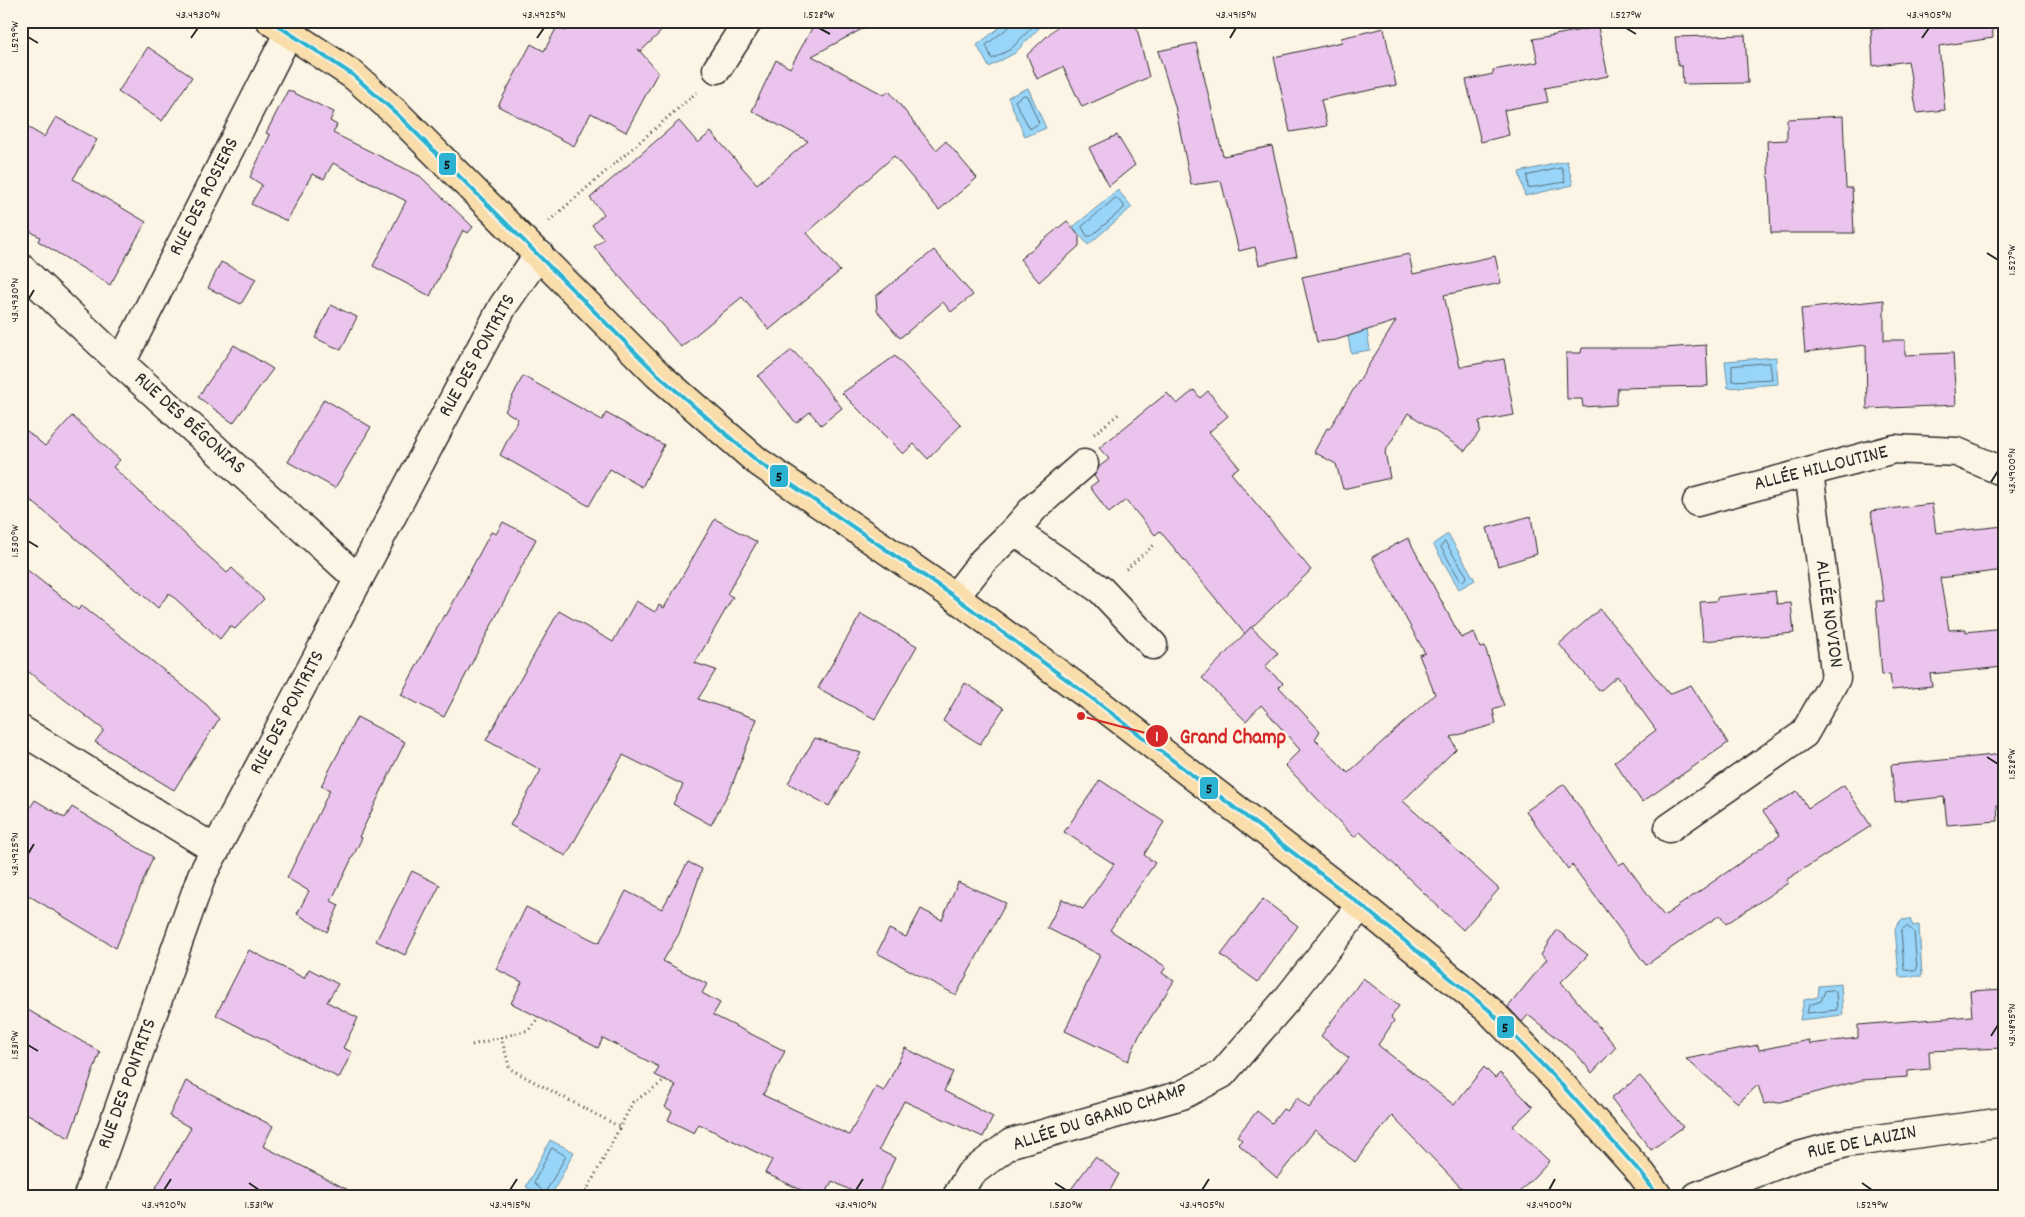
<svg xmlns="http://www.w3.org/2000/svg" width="2025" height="1217" font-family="Dekko,sans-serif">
	<rect width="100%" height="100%" fill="#fcf5e5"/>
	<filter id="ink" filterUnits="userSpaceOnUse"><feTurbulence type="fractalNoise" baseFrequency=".02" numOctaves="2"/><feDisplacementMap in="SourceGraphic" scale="10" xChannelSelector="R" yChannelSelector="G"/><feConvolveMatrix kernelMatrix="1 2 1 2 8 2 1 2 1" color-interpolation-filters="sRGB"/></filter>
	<g filter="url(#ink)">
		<!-- water -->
		<g fill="#98d5f8" stroke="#6c91a6">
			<path d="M1008 21H1034L1040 27 1015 53 989 67 977 45Z"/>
			<path d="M1028 88 1046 128 1025 137 1008 97Z"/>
			<path d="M1567 161 1573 185 1525 196 1519 172Z"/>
			<path d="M1118 190 1132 207 1088 245 1073 227Z"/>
			<path d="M1364 310 1370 350 1351 353 1344 314Z"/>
			<path d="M1776 357 1778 384 1728 388 1725 361Z"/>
			<path d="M1448 534 1475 580 1459 589 1433 544Z"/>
			<path d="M1910 919 1913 926 1919 925 1922 976 1899 977 1895 928 1901 920Z"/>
			<path d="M1841 984 1843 1015 1800 1020 1804 1000 1818 997 1819 986Z"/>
			<path d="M550 1140 574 1152 551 1196H543L526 1187Z"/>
		</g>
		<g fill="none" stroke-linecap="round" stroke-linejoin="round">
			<!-- shore -->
			<g stroke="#576f7d" stroke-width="1">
				<path d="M1011 21 1009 27 986 45 992 59 1011 49 1031 28V21"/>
				<path d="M1024 95 1027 96 1039 123 1030 129 1015 101Z"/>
				<path d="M1562 168 1565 182 1528 188 1527 176Z"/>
				<path d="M1116 198 1124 205V208L1091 236H1087L1082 227Z"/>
				<path d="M1770 363 1772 379 1732 381V366Z"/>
				<path d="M1445 542 1467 576 1463 581 1460 580 1441 547Z"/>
				<path d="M1907 926 1914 932 1917 969 1915 971 1904 970 1901 931Z"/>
				<path d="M1834 990 1836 992 1837 1010 1807 1013 1809 1005 1821 1001 1825 991Z"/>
				<path d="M552 1148 566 1156 545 1193 534 1183Z"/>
			</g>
		</g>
		<!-- building -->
		<g fill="#ebc4ed" stroke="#2b2b2b">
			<path d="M571 21H672L641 51 638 49 658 72 626 132 591 113 574 146 498 106 531 44 544 51 557 27 566 31Z"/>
			<path d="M816 21H877L812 56 884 95 889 91 936 150 946 141 977 178 939 210 894 156 807 233 840 271 769 330 742 297 681 347 594 247 604 239 592 225 604 214 590 198 679 121 698 143 711 132 757 184 808 141 752 111 776 60 790 68Z"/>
			<path d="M1063 21H1135L1149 77 1082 107 1063 67 1037 79 1027 55Z"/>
			<path d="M1891 21H1992L1993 38 1939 46 1945 110 1917 113 1908 61 1873 66 1871 29 1892 27Z"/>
			<path d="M1598 27 1608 76 1545 88 1548 102 1504 110 1509 135 1481 142 1466 80 1493 74V70L1538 62 1533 39Z"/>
			<path d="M1384 28 1396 85 1321 100 1327 126 1290 132 1274 57 1342 42 1341 38Z"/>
			<path d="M1745 35 1748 83 1683 84 1682 66H1678L1675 37Z"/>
			<path d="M1196 43 1223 156 1272 146 1297 256 1259 265 1255 247 1239 251 1221 181 1191 185 1175 106 1158 51Z"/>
			<path d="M148 47 192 77 162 121 118 92Z"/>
			<path d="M288 90 334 112 330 121 337 125 333 133 420 176 473 227 468 233 463 230 430 296 373 266 406 201 333 163 324 179 312 174 287 221 251 204 262 185 250 177 270 135 266 133Z"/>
			<path d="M1843 116 1846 188H1852L1854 233H1771L1767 141 1787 140V119Z"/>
			<path d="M56 117 97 140 73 179 146 222 110 285 38 241 40 237 21 226V123L44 137Z"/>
			<path d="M1117 135 1135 165 1109 186 1089 148Z"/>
			<path d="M1067 221 1079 236V246L1039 282 1020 259Z"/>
			<path d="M934 250 973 295 951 312 943 302 900 338 877 311 876 296Z"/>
			<path d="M1409 254 1413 274 1495 256 1501 283 1444 295 1460 367 1504 359 1514 415 1479 421 1480 431 1465 451 1408 413 1385 452 1390 478 1343 489 1336 464 1314 452 1327 428 1329 429 1396 321 1336 340 1317 342 1302 277Z"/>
			<path d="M221 262 256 279 241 304 208 288Z"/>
			<path d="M1884 300V340H1905V355L1953 353 1956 405 1867 409 1866 345 1805 352 1801 309Z"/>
			<path d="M331 305 357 317 341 350 315 338Z"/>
			<path d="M234 345 273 369 233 423 198 397Z"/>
			<path d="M1706 345 1708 386 1618 388 1616 405 1583 407 1582 399H1567L1566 353H1581L1582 348H1664Z"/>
			<path d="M792 350 814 373 842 408 821 425 810 412 796 423 758 376Z"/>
			<path d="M895 356 961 425 928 459 914 444 903 454 842 393Z"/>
			<path d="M523 376 602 420 606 413 664 445 642 487 610 469 589 506 500 455 518 419 505 411Z"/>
			<path d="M1194 390 1200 398 1208 391 1228 416 1209 432 1239 467 1231 473 1311 570 1245 634 1160 531 1155 535 1126 500 1109 513 1090 487 1098 481 1094 476 1099 467 1109 459 1099 448 1167 393 1177 404Z"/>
			<path d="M324 399 371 427 335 488 288 462Z"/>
			<path d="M72 416 120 460 113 467 227 573 232 568 264 599 235 629 230 626 220 639 169 593 158 608 21 492V426L45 446Z"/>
			<path d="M1932 504 1936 533 2004 526V570L1940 578 1949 630 1966 629V632L2004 628V667L1930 674 1932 686 1892 690 1890 674 1882 675 1876 601H1884L1871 511Z"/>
			<path d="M1531 516 1537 554 1498 566 1487 528Z"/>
			<path d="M715 519 757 542 727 594 733 597 695 663 716 670 698 699 757 719 731 788 711 825 673 804 683 785 623 755 566 856 510 825 541 770 486 740 559 611 613 642 636 601 655 612 659 605 664 608Z"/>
			<path d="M503 522 536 539 444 717 401 695 444 615 446 616 491 532 496 534Z"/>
			<path d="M1408 538 1461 638 1474 632 1480 648 1485 647 1504 706 1493 710 1496 724 1451 737 1456 749 1403 801 1499 889 1463 930 1360 832 1354 837 1285 765 1300 750 1261 705 1246 721 1202 678 1251 627 1278 653 1265 667 1283 683 1279 687 1320 731 1315 739 1348 773 1435 694 1419 655 1425 653 1372 557Z"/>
			<path d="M21 565 78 610 82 606 132 645 207 705 219 719 174 790 95 742 104 730 21 666Z"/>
			<path d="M1775 591 1777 604 1791 603 1794 633 1703 641 1700 602 1716 601 1718 597Z"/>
			<path d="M1600 609 1669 694 1691 685 1728 743 1642 802 1614 762 1656 730 1617 676 1600 691 1559 644Z"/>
			<path d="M861 614 917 646 875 719 818 688Z"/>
			<path d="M965 683 1004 708 980 744 943 721Z"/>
			<path d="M357 717 405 742 359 837 362 838 331 901 339 905 327 932 297 914 309 891 287 878 330 790 321 786Z"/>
			<path d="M815 738 861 753 829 806 788 783Z"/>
			<path d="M2004 754V804L1997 805 1998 821 1947 825 1944 797 1895 802 1891 765Z"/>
			<path d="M1100 780 1164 822 1144 855 1155 863 1110 930 1166 967 1162 973 1174 981 1139 1036 1128 1061 1065 1031 1100 955 1047 928 1062 899 1083 909 1114 864 1064 832Z"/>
			<path d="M1564 784 1619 865 1624 862 1664 916 1780 835 1763 811 1797 791 1808 808 1844 785 1871 826 1786 880 1788 883 1726 924 1720 915 1646 965 1572 865 1568 869 1526 811Z"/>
			<path d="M35 800 65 818 72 807 153 857 116 948 21 891V822Z"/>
			<path d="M688 862 702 869 680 932 663 961 707 984 702 993 720 1003 713 1015 785 1051 763 1095 849 1135 876 1087 884 1091 905 1048 953 1072 944 1091 993 1117 983 1137 904 1101 879 1150 895 1158 877 1196H862L832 1181 825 1196H814L765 1173 772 1160 699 1124 694 1133 668 1120 672 1111 665 1107 676 1085 655 1075 659 1067 603 1038 598 1048 511 1003 522 982 496 969 526 907 599 943 626 891 662 909Z"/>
			<path d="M412 871 440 885 405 955 376 941Z"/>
			<path d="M958 882 1006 903 956 995 877 953 889 929 906 937 921 909 942 920Z"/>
			<path d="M1263 899 1298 926 1258 982 1221 955Z"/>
			<path d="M1557 930 1588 955 1561 982 1616 1047 1592 1073 1575 1052 1528 1015 1522 1022 1508 1007 1547 959 1541 954Z"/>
			<path d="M249 950 304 978 309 969 338 984 327 1002 358 1018 343 1048 352 1052 339 1078 216 1015Z"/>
			<path d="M1363 978 1399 1006 1391 1017 1394 1021 1378 1045 1454 1105 1484 1067 1495 1078 1500 1073 1533 1107 1513 1126 1549 1161 1516 1196H1469L1392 1116 1355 1162 1315 1130 1277 1178 1238 1144 1242 1140 1237 1136 1257 1111 1272 1123 1283 1109 1287 1111 1297 1098 1309 1108 1349 1058 1321 1036Z"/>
			<path d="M2004 989V1048L1929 1051 1930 1069 1908 1071V1077L1862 1080 1777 1103 1774 1102 1764 1104 1758 1085 1738 1103 1686 1059 1758 1045 1759 1050 1809 1040 1810 1044 1858 1038V1025L1972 1016 1970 991Z"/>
			<path d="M21 1006 100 1052 69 1138 21 1110Z"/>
			<path d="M1640 1076 1683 1127 1651 1150 1611 1098Z"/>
			<path d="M186 1081 273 1126 263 1146 360 1196H151L191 1128 169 1116Z"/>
			<path d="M1095 1157 1119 1174 1107 1196H1066Z"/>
		</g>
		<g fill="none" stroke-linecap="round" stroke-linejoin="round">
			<!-- minor casing -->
			<g stroke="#2b2b2b" stroke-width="31">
				<g id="minor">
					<path d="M717 69 748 21"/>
					<path d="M21 268 121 363 358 579"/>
					<path d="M121 363 289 32"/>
					<path d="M1697 502 1894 449 1957 452 2004 472"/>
					<path d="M1014 531 1035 507 1084 464"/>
					<path d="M955 597 983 561 1014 531 1101 590 1153 645"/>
					<path d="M21 730 216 850"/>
					<path d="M1669 828 1804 734 1836 678 1809 472"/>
					<path d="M88 1196 202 875 503 306 539 254"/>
					<path d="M957 1196 970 1174 1011 1143 1182 1095 1222 1074 1288 998 1361 905"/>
					<path d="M1697 1196 1799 1156 1846 1143 2004 1122"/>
				</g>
			</g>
			<!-- major casing -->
			<g stroke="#2b2b2b" stroke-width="31">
				<path id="major" d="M271 21 353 75 396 113 658 375 757 461 955 597 1101 705 1361 905 1489 1010 1561 1084 1641 1173 1658 1196"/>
			</g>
			<!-- path -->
			<g stroke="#2b2b2b" stroke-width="3" stroke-dasharray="1 4" stroke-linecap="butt">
				<path d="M549 221 697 92"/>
				<path d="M1094 434 1120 413"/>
				<path d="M1126 569 1154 545"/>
				<path d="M501 1037 510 1069 620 1127 633 1102 666 1080"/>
				<path d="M472 1045 529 1030 539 1017"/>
				<path d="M585 1193 591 1196"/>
				<path d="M584 1196 620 1127"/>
			</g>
			<!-- minor -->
			<use href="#minor" stroke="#fcf5e5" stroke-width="28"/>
			<!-- major -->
			<use href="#major" stroke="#f9ddab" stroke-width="28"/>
			<!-- bus-1 casing -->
			<g stroke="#fcf5e5" stroke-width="8">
				<path id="bus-1" d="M271 21 353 75 396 113 658 375 757 461 955 597 1101 705 1361 905 1489 1010 1561 1084 1641 1173 1658 1196"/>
			</g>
			<!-- bus-1 -->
			<use href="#bus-1" stroke="#2bb3d1" stroke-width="4"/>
		</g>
	</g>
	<!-- ticks -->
	<path fill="none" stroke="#2b2b2b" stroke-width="2" d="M819 28 830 34M1626 28 1636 34M28 37 38 43M191 38 198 28M537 38 544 28M1230 38 1236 28M1922 38 1929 28M1987 253 1998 260M28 300 34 290M1991 482 1998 471M28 541 38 547M1987 757 1998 764M28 854 34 844M1991 1036 1998 1025M28 1045 38 1051M249 1183 259 1190M1055 1183 1066 1190M1862 1183 1872 1190M164 1190 171 1179M510 1190 517 1179M856 1190 863 1179M1202 1190 1209 1179M1549 1190 1555 1179"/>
	<g text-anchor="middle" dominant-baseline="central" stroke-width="5" stroke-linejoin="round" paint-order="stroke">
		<!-- street labels -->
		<g font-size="20" fill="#2b2b2b" stroke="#fcf5e5">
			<text transform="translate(205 197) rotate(-63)">RUE DES ROSIERS</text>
			<text transform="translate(478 356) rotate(-61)">RUE DES PONTRITS</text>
			<text transform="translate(189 424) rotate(42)">RUE DES BÉGONIAS</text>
			<text transform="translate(1821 469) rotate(-14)">ALLÉE HILLOUTINE</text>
			<text transform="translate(1828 614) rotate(82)">ALLÉE NOVION</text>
			<text transform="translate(288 713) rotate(-62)">RUE DES PONTRITS</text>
			<text transform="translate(128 1084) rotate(-70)">RUE DES PONTRITS</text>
			<text transform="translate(1100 1118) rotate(-18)">ALLÉE DU GRAND CHAMP</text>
			<text transform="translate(1862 1143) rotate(-11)">RUE DE LAUZIN</text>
		</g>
	</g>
	<!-- callouts -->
	<path fill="none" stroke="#d62828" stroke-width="2" d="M1081 716L1157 736"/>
	<g fill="#d62828" stroke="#fcf5e5" stroke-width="2">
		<circle cx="1081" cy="716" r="5"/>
		<circle cx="1157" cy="736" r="12"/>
	</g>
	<g font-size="15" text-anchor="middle" font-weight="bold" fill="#fff">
		<text x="1157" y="741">1</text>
	</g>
	<g font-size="21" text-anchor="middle" font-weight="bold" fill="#d62828" stroke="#fcf5e5" stroke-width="5" stroke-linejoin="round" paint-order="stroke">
		<text x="1233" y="743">Grand Champ</text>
	</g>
	<g stroke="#fcf5e5" stroke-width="2">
		<rect x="438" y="152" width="19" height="24" rx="5" fill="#2bb3d1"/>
		<rect x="769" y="464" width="20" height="24" rx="5" fill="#2bb3d1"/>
		<rect x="1199" y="776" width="20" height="24" rx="5" fill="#2bb3d1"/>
		<rect x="1496" y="1015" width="19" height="24" rx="5" fill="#2bb3d1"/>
	</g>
	<g font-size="14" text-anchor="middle" font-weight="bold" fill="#111">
		<text x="447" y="169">5</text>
		<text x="779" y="481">5</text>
		<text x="1209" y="793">5</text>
		<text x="1505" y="1032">5</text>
	</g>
	<!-- margin -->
	<rect width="2025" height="1217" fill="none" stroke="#fcf5e5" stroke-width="55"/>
	<rect x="28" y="28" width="1970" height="1162" fill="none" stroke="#2b2b2b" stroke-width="2"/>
	<g font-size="12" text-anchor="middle" fill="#2b2b2b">
		<text x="198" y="18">43.4930°N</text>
		<text x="544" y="18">43.4925°N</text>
		<text x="819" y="18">1.528°W</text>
		<text x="1236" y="18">43.4915°N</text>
		<text x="1626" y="18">1.527°W</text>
		<text x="1929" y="18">43.4905°N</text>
		<text transform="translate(14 37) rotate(-90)" y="4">1.529°W</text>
		<text transform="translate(2011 260) rotate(-90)" y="4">1.527°W</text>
		<text transform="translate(14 300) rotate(-90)" y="4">43.4930°N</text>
		<text transform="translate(2011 471) rotate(-90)" y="4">43.4900°N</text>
		<text transform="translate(14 541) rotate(-90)" y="4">1.530°W</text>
		<text transform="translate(2011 764) rotate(-90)" y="4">1.528°W</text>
		<text transform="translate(14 854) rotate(-90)" y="4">43.4925°N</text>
		<text transform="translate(2011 1025) rotate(-90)" y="4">43.4895°N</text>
		<text transform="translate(14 1045) rotate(-90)" y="4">1.531°W</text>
		<text x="164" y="1208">43.4920°N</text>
		<text x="259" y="1208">1.531°W</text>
		<text x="510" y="1208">43.4915°N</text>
		<text x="856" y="1208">43.4910°N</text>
		<text x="1066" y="1208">1.530°W</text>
		<text x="1202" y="1208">43.4905°N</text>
		<text x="1549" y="1208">43.4900°N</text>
		<text x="1872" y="1208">1.529°W</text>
	</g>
</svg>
